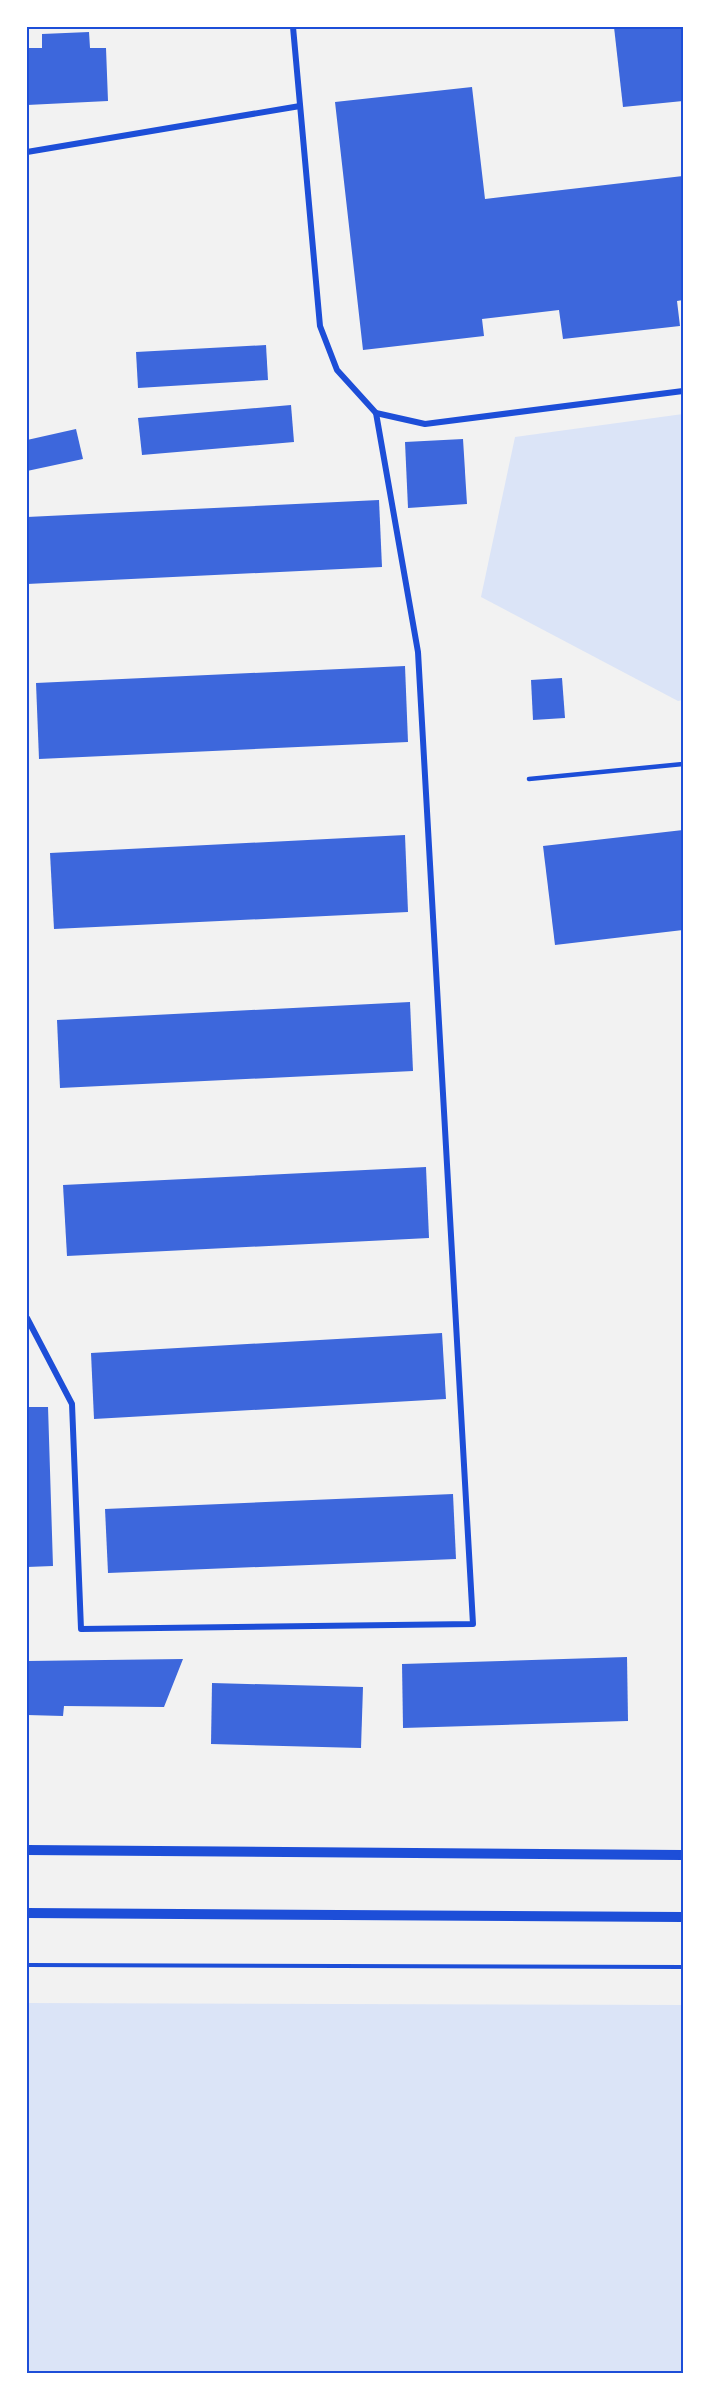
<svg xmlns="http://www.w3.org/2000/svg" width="710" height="2400" font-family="'PT Sans Narrow',sans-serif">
	<rect width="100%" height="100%" fill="#f2f2f2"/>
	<!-- green -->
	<g fill="#dbe4f7">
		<path d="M683 414V700L678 701 481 597 515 437Z"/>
		<path d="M27 2003 683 2005V2373H27Z"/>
	</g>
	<!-- building -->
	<g fill="#3d67dc">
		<path d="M614 27H683V101L623 107Z"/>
		<path d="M89 32 90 48H106L108 101 27 105V48H42V34Z"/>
		<path d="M472 87 485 199 683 176V300L677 301 680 326 563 339 559 310 482 319 484 336 363 350 335 102Z"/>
		<path d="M266 345 268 380 138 388 136 352Z"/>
		<path d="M291 405 294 442 142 455 138 418Z"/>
		<path d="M76 429 83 459 27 471V440Z"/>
		<path d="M463 439 467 504 408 508 405 442Z"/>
		<path d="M379 500 382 567 27 584V517Z"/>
		<path d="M405 666 408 742 39 759 36 683Z"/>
		<path d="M562 678 565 718 533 720 531 680Z"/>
		<path d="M683 830V930L555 945 543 846Z"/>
		<path d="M405 835 408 912 54 929 50 853Z"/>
		<path d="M410 1002 413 1071 60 1088 57 1020Z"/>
		<path d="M426 1167 429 1238 67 1256 63 1185Z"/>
		<path d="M442 1333 446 1399 94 1419 91 1353Z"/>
		<path d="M27 1407H48L53 1566 27 1567Z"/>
		<path d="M453 1494 456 1559 108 1573 105 1509Z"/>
		<path d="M627 1657 628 1721 403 1728 402 1664Z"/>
		<path d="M183 1659 164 1707 64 1706 63 1716 27 1715V1661Z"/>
		<path d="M212 1683 363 1687 361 1748 211 1744Z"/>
	</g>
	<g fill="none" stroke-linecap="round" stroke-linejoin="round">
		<!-- path -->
		<path stroke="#1d4ed8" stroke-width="4" d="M27 1965 683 1967"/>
		<!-- service -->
		<path stroke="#1d4ed8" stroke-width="4.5" d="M529 779 683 764"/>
		<!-- minor -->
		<g stroke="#1d4ed8" stroke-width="6">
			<path d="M293 27 320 326 337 370 376 413 425 424 683 391"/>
			<path d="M27 152 300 106"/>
			<path d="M27 1318 72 1404 81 1629 473 1624 418 652 376 413"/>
		</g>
		<!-- tertiary -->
		<g stroke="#1d4ed8" stroke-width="10">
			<path d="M27 1850 683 1855"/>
			<path d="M27 1913 683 1917"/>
		</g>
	</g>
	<!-- border -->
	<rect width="710" height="2400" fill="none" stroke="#ffffff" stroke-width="57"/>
	<rect x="28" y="28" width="654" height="2344" fill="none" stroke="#1d4ed8" stroke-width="2"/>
</svg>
